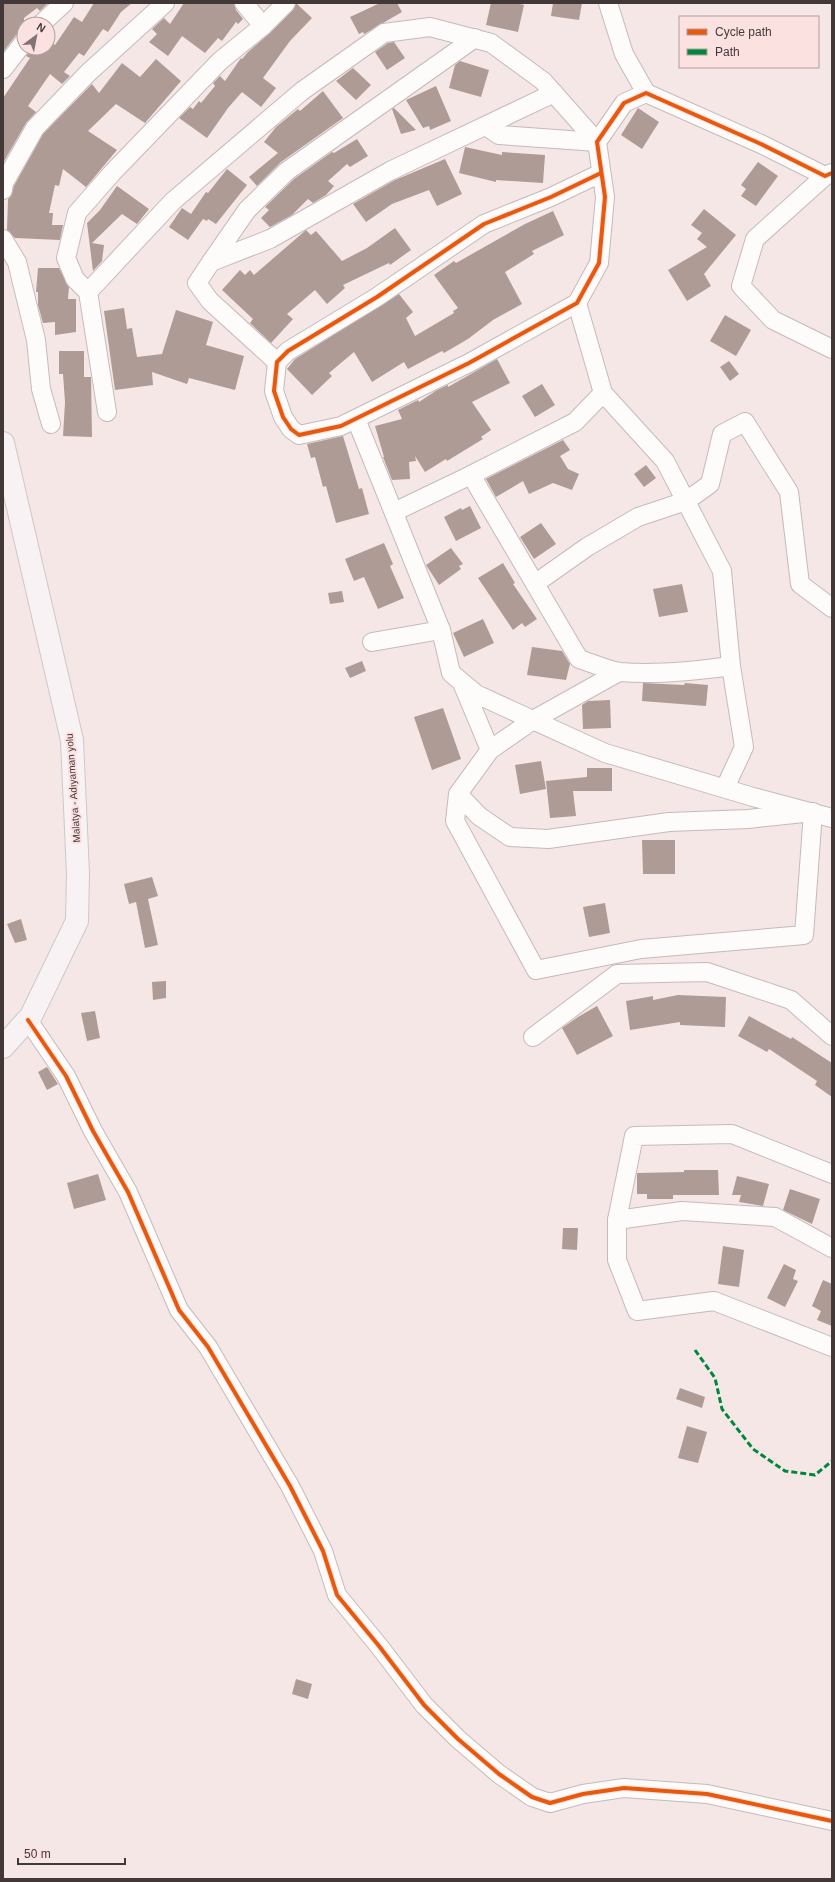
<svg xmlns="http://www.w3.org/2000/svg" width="835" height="1882" font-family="Helvetica,sans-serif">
	<rect width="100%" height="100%" fill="#f6e7e7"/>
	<!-- building -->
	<g fill="#ae9b95">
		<path d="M3 3H48L40 11 37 8 24 18V32L16 35 3 52Z"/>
		<path d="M94 3H132L121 12 108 32 103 29 84 56 79 53 64 72 70 76 62 84 50 74 28 106 36 112 26 123 3 163V98L30 58 26 56 33 48H48V39L55 45 74 17 82 22Z"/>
		<path d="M184 3H234L236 10 243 19 238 24 236 22 222 41 218 38 205 53 182 36 168 56 149 42 157 34 152 29 164 18 170 24Z"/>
		<path d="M296 3 312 18 290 41 263 78 276 88 261 107 242 92 228 108 207 138 179 118 190 107 193 109 199 101 201 103 215 86 213 83 220 76 225 81 241 58 242 59 248 52 270 33 293 10Z"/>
		<path d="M380 3H397L402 12 364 34 363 32 359 34 350 17Z"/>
		<path d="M491 3H516L524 5 518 32 486 25Z"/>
		<path d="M553 3H582L579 20 551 16Z"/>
		<path d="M394 42 405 58 387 70 375 52 388 43Z"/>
		<path d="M156 59 181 81 145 123 116 104 88 131 117 150 86 187 63 169 59 186 55 185 49 213H53L52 225H63L60 240 15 238 7 230 8 199 11 196 14 186 43 134 92 84 99 93 122 63 140 77Z"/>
		<path d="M460 61 489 70 481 97 449 88 455 65Z"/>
		<path d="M353 68 371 85 356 100 336 81Z"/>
		<path d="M436 86 451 121 430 130 429 126 423 128 406 100Z"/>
		<path d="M323 91 343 118 281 162 257 186 249 177 278 153 264 142 276 127 298 109 300 111Z"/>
		<path d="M394 108 416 130 401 134 392 109Z"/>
		<path d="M638 108 659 122 642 149 621 135Z"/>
		<path d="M357 139 368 156 350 167 347 164 328 181 334 186 326 195 313 203 308 199 292 215 270 227 261 218 269 210 265 207 294 179 332 152 334 153Z"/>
		<path d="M465 147 502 155V152L545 155 543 183 496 180V182L459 173Z"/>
		<path d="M445 159 462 194 437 206 429 190 392 204 366 222 353 204 395 180Z"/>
		<path d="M758 162 778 176 756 206 741 196 746 189 741 185Z"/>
		<path d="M227 169 247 185 216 224 208 219 207 221 203 219 188 240 169 227 182 208 191 214 206 192 208 193Z"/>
		<path d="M117 186 149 209 137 224 122 214 92 243 104 245 102 261 93 271 87 223 100 210Z"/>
		<path d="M704 209 736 235 704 274 711 286 687 301 668 270 707 247 697 239 702 233 691 225Z"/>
		<path d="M553 211 564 235 532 251 534 254 505 272 522 304 493 320 468 339 444 353 442 351 408 369 404 362 372 382 354 352 329 373 332 376 312 395 287 369 295 359 399 294 413 312 406 318 415 336 454 313 453 311 458 308 434 275 454 261 456 263 525 224Z"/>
		<path d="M395 228 411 250 390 265 389 263 343 285 345 288 327 304 315 290 287 314 293 319 271 343 250 323 253 319 222 290 240 270 245 275 250 270 254 275 306 230 311 235 316 231 342 261 367 248Z"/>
		<path d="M38 268H59L69 287 68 299H76V332L55 335V322L43 323 38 305V292H36Z"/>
		<path d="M124 308 127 329 132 328 137 357 162 354 176 310 213 322 206 345 244 356 235 390 189 378 187 384 152 372 153 385 115 390 104 311Z"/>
		<path d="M725 315 751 330 736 356 710 341Z"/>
		<path d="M59 351H84V377H91L92 437 63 436 65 402 63 374H59Z"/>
		<path d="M497 359 510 383 472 402 491 430 481 437 483 439 447 461 446 459 425 472 415 456 416 461 409 462 410 479 392 480 383 457H384L375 426 402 419 398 410 418 400 419 402 437 390 448 385V387Z"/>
		<path d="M729 361 739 374 730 381 720 367Z"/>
		<path d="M542 384 555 405 535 417 522 396Z"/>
		<path d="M343 436 359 489 362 488 369 514 336 523 326 486 323 487 315 457 311 458 307 444Z"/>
		<path d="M563 440 570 450 560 456 568 469 579 474 572 490 553 483 529 494 523 481 496 497 486 479Z"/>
		<path d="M646 465 656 478 644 487 634 474Z"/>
		<path d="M470 506 481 528 456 541 444 517 461 508 462 510Z"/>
		<path d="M541 523 556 544 534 559 520 537Z"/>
		<path d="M384 543 393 564 390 566 404 598 378 609 364 577 354 581 345 559Z"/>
		<path d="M451 548 463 564 459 566 461 569 439 585 426 565Z"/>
		<path d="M503 563 515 583 513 584 537 619 525 627 522 623 513 630 478 578Z"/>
		<path d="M682 584 688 612 659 617 653 589Z"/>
		<path d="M342 591 344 602 330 604 328 593Z"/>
		<path d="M483 619 494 643 464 657 453 633Z"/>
		<path d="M532 647 562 651 570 664 566 680 527 675Z"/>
		<path d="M362 661 366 671 350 678 345 668Z"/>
		<path d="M643 683 684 685 685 683 708 685 706 706 642 701Z"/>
		<path d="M610 700 611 728 583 729 582 705 588 701Z"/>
		<path d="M443 708 461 759 432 770 414 717Z"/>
		<path d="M541 761 546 789 520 794 515 765Z"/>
		<path d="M587 768H612V791H573L576 816 550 818 546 781 587 777Z"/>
		<path d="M642 840H675V874H643Z"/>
		<path d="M152 877 158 896 148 899 158 945 145 948 136 902 129 904 124 884Z"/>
		<path d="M605 903 610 933 589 937 583 907Z"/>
		<path d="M21 919 27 940 15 943 7 924Z"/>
		<path d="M166 981V998L153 1000 152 982Z"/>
		<path d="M678 995 726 997 725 1027 680 1025V1022L630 1030 626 1001 653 996V1000Z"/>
		<path d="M597 1006 613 1036 577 1055 562 1028 578 1017Z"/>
		<path d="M95 1011 100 1038 87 1041 81 1013Z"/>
		<path d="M749 1016 791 1039 792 1037 832 1063V1097L815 1085 817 1081 769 1049 767 1052 738 1036Z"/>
		<path d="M47 1067 58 1084 47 1090 38 1072Z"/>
		<path d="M684 1170H718L719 1195H673V1199H647V1194H637V1173L684 1172Z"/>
		<path d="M98 1174 106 1200 74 1209 67 1183Z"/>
		<path d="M737 1176 769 1184 763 1206 739 1202 741 1195H732Z"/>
		<path d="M790 1189 820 1199 812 1224 783 1210Z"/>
		<path d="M563 1228H578L577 1250 562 1249Z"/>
		<path d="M723 1246 744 1250 739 1287 718 1284Z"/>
		<path d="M784 1264 796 1270 793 1279 798 1281 785 1307 767 1298Z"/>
		<path d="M823 1280 832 1284V1326L817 1320 821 1311 812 1306Z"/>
		<path d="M680 1388 705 1397 702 1408 676 1399Z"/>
		<path d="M687 1426 707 1432 698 1463 678 1458Z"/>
		<path d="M296 1679 312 1684 308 1699 292 1694Z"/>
	</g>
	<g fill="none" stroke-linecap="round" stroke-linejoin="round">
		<!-- minor casing -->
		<g stroke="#c5baba" stroke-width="20">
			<g id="minor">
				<path d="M244 3 263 26"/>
				<path d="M608 3 624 54 646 93"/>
				<path d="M41 24 64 3"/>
				<path d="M475 38 287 171 247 210 211 262 270 239 390 171 554 93"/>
				<path d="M3 69 24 42"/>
				<path d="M486 126 499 135 597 142"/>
				<path d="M601 173 551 197 484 224 377 297 288 351 277 362 274 391 283 417 291 429 299 435 341 426 469 363 577 303 599 263 605 197 597 142 624 103 646 93 761 144 825 176 832 173"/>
				<path d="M825 176 755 239 741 286 773 320 832 349"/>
				<path d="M3 190 4 183 35 128 88 73 165 3"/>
				<path d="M3 239 17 262 36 340 41 389 51 424"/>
				<path d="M211 262 197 283 210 301 277 362"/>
				<path d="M88 292 173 201 302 91 384 33 430 27 491 43 543 81 597 142"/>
				<path d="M577 303 603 393"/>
				<path d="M107 412 88 292 75 279 66 258 77 213 112 173 220 61 263 26 286 3"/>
				<path d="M356 419 441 630 372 642"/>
				<path d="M471 475 579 659C592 663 607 670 620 672 656 675 696 671 731 666"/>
				<path d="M394 512 471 475 575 422 603 393 665 461 722 571 731 666 744 747 725 788"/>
				<path d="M536 583 587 547 638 517 686 501 710 484 722 434 745 422 789 492 800 584 832 608"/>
				<path d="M441 630 451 673 476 694 605 753 753 797 832 818"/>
				<path d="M462 683 490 750"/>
				<path d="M458 794 479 816 510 837 548 839 669 822 748 819 813 812 804 935 641 949 536 970 455 821 458 794 490 750 533 720 619 672"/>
				<path d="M28 1020 66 1076 93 1131 128 1192 179 1310 208 1347 290 1486 323 1551 337 1595 379 1646 424 1705 458 1739 499 1774 532 1797 550 1803 583 1794 624 1788 707 1794 832 1821"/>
				<path d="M533 1037 617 974 707 972 791 1000 832 1036"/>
				<path d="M617 1220 634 1136 732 1134 832 1174"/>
				<path d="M832 1248 775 1217 682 1211 617 1220V1260L637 1311 714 1301 832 1347"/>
			</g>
		</g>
		<!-- major casing -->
		<g stroke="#cfc7c7" stroke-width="24">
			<path id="major" d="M3 443 72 740 78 874 77 921 31 1016 3 1047"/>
		</g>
		<!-- minor -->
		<use href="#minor" stroke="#fefbfb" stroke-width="18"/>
		<!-- major -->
		<use href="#major" stroke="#f9f2f5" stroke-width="22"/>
		<!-- quiet -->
		<path stroke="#00873e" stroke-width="3" stroke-dasharray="6 3" stroke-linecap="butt" d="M695 1350 715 1378 722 1409 753 1449 785 1471 815 1475 832 1461"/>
		<!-- cycleway casing -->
		<g stroke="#fce1e1" stroke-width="6">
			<g id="cycleway">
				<path d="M601 173 551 197 484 224 377 297 288 351 277 362 274 391 283 417 291 429 299 435 341 426 469 363 577 303 599 263 605 197 597 142 624 103 646 93 761 144 825 176 832 173"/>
				<path d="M28 1020 66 1076 93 1131 128 1192 179 1310 208 1347 290 1486 323 1551 337 1595 379 1646 424 1705 458 1739 499 1774 532 1797 550 1803 583 1794 624 1788 707 1794 832 1821"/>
			</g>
		</g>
		<!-- cycleway -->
		<use href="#cycleway" stroke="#e8590c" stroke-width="4"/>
	</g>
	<g text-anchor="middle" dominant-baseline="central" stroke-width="4" stroke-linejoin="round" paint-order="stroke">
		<!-- street labels -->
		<g font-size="10" fill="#423838" stroke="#fce1e1">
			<text transform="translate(73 788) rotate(-94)">Malatya - Adıyaman yolu</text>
		</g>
	</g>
	<!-- border -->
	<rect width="835" height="1882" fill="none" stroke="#423838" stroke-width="8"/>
	<!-- legend -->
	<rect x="679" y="16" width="140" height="52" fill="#fce1e1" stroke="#b29d9d"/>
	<rect x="687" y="29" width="20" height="6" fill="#e8590c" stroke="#b29d9d"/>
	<text x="715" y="36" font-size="12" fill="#423838">Cycle path</text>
	<rect x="687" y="49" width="20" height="6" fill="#00873e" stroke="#b29d9d"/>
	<text x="715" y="56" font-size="12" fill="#423838">Path</text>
	<!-- north arrow -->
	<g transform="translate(36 36) rotate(32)"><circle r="19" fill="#fce1e1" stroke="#b29d9d"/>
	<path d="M0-3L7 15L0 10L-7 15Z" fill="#817575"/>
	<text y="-6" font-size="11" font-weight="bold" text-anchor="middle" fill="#423838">N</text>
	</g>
	<!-- scale -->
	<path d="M18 1858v6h107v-6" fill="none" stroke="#423838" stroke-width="2"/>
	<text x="24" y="1858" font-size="12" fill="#423838" stroke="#fce1e1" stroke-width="3" paint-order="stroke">50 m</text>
</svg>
